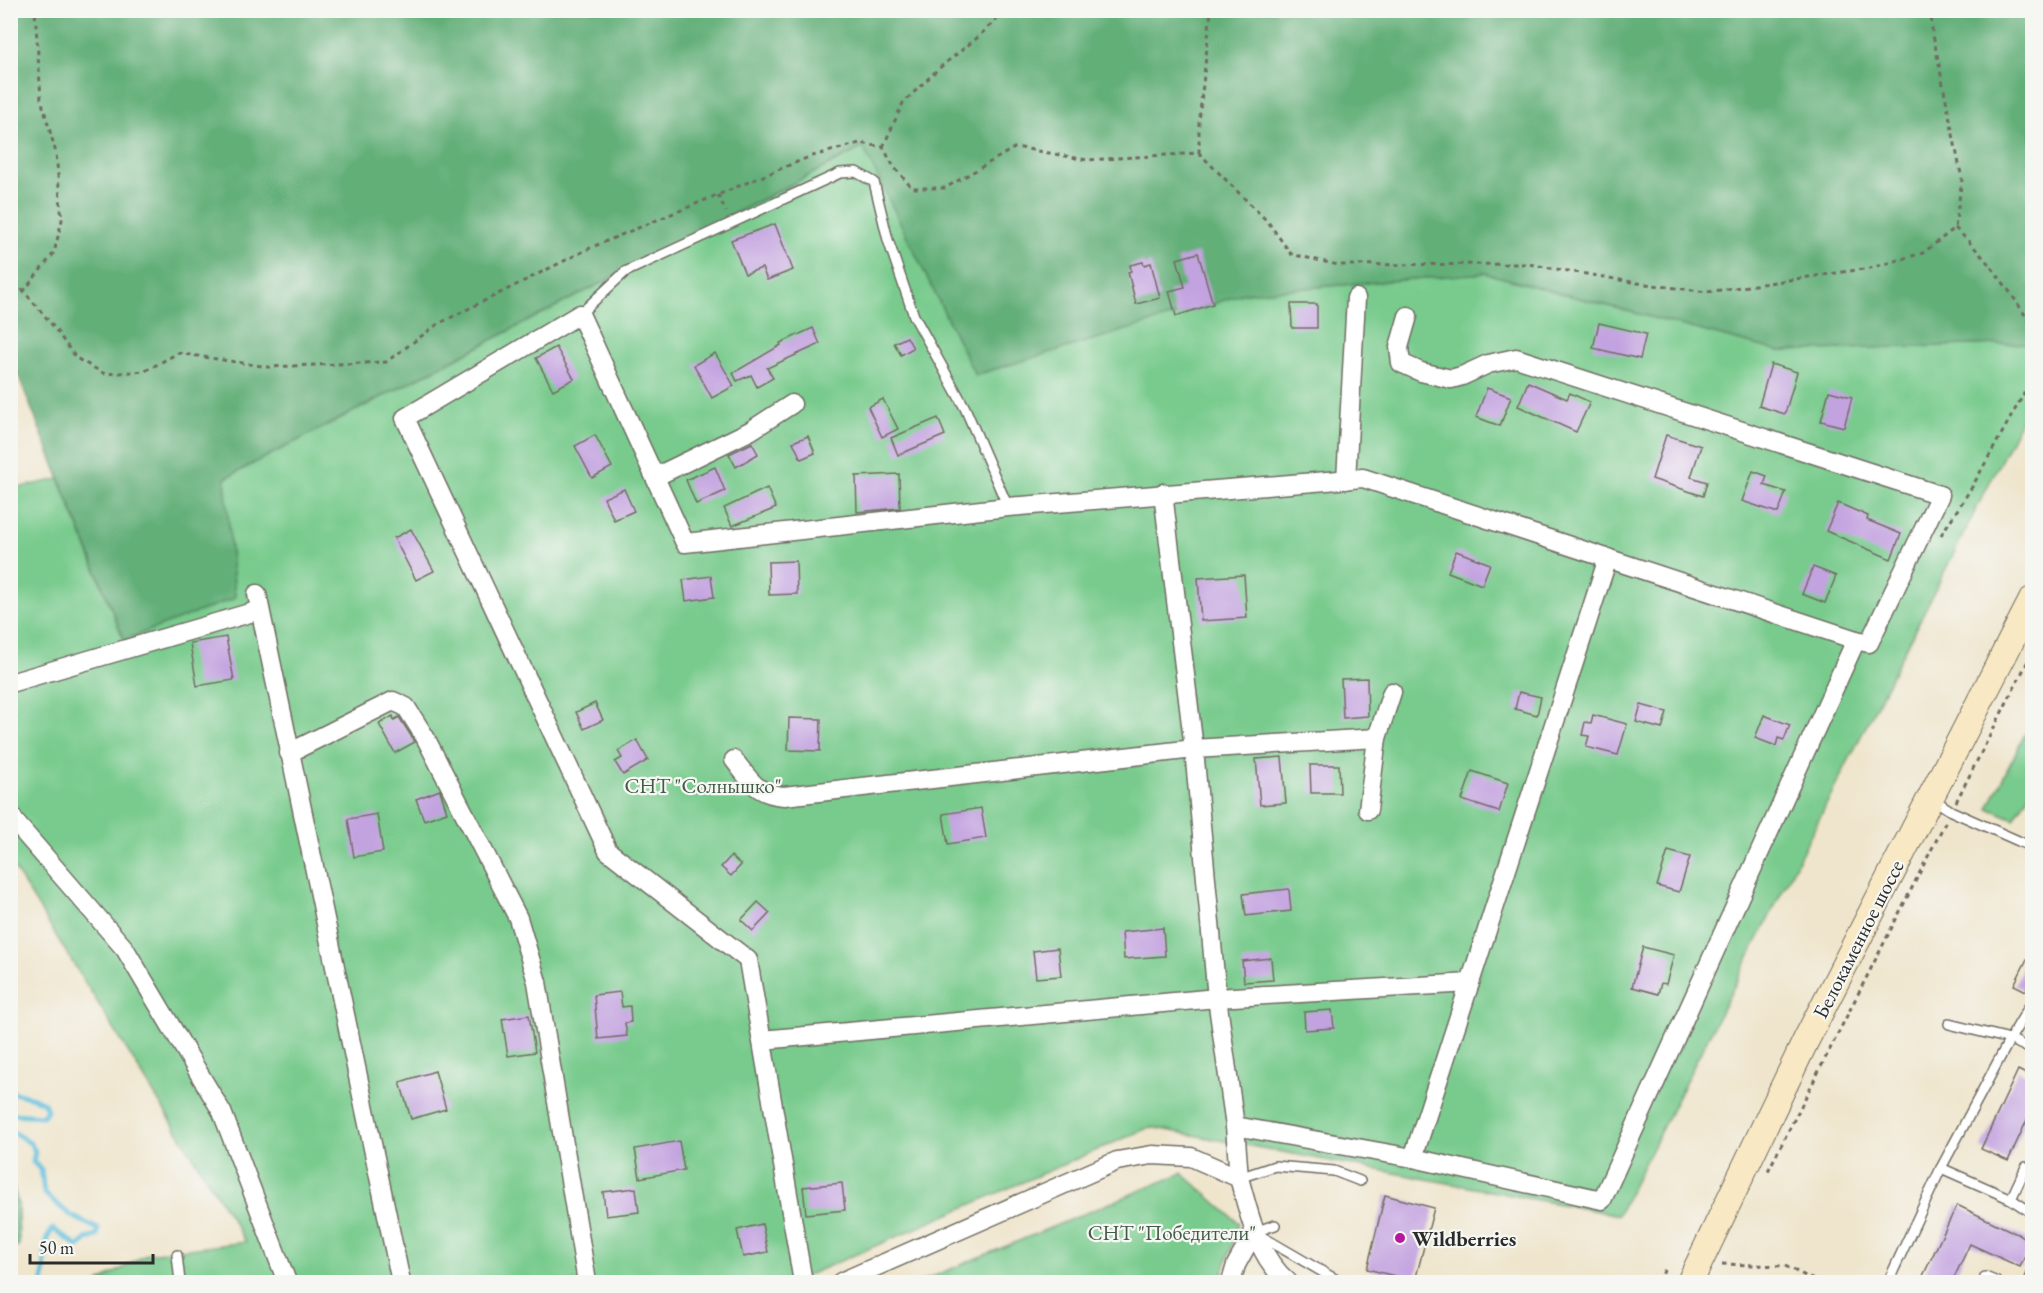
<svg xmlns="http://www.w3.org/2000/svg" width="2043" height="1293" font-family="'EB Garamond',serif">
	<rect width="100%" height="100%" fill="#f6f6f2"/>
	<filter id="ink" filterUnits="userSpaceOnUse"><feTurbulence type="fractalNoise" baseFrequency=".0167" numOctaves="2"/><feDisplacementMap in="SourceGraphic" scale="12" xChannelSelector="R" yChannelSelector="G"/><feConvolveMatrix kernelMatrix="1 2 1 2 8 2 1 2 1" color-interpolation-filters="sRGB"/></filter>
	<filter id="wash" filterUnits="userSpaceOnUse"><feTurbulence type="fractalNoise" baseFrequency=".008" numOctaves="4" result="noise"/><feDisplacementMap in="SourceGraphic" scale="24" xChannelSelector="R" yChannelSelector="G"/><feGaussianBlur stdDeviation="1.35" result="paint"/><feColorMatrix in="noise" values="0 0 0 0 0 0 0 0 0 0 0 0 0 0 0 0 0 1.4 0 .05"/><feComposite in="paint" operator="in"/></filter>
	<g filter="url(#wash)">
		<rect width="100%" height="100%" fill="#efe5cc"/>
		<!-- green -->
		<g fill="#78cb8d" stroke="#527b5c" stroke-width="1.5">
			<path d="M864 147 975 375 1213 304 1244 293 1485 273 1778 351 2032 343V399L1618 1215 1150 1127 792 1282H99L147 1254 246 1242 11 863V489L59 479 124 640 235 597 224 479Z"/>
			<path d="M2032 720V789L2014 819 1988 808Z"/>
			<path d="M1182 1173 1239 1223 1220 1282H920Z"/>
		</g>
		<!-- forest -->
		<g fill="#62af78" stroke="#466d52" stroke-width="1.5">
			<path d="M11 11H2032V343L1778 351 1485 273 1244 293 1213 304 975 375 863 147 225 478 235 598 124 640 11 357Z"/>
			<path d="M11 1176 18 1205 19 1245 11 1253Z"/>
		</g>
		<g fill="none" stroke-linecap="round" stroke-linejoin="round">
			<!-- stream -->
			<g stroke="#5fbfdd" stroke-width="5">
				<path d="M10 1092 34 1098 44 1103 47 1110 43 1116 14 1114 10 1117"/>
				<path d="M10 1130 30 1143 35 1151 33 1162 41 1169 44 1193 70 1215 98 1229 97 1236 86 1239 79 1247 53 1229 47 1238 43 1282"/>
			</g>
		</g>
		<g id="blocks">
			<!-- building -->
			<g fill="#c3a2e0">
				<path d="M775 224 793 270 767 280 762 268 745 274 731 240Z"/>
				<path d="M1198 253 1213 304 1176 316 1169 291 1185 287 1177 259Z"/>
				<path d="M1143 262 1144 265 1151 263 1160 298 1136 304 1128 272 1131 271 1130 265Z"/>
				<path d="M1291 304H1317V328H1292Z"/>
				<path d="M1599 323 1646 334 1640 359 1593 348Z"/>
				<path d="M813 328 820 344 767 368 773 378 757 387 751 375 737 381 733 373 781 345 780 343Z"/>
				<path d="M907 337 913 348 901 355 894 343Z"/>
				<path d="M556 347 574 379 553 390 536 358Z"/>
				<path d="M715 353 734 386 712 398 694 365Z"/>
				<path d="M1771 364 1797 372 1785 414 1759 406Z"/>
				<path d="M1528 382 1567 399 1570 393 1590 402 1576 432 1518 406Z"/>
				<path d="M1487 388 1511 397 1500 426 1476 417Z"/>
				<path d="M1829 391 1852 397 1844 427 1821 421Z"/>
				<path d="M883 399 898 429 882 437 868 407Z"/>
				<path d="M938 418 945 435 898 455 891 438Z"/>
				<path d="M595 435 612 467 592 478 575 446Z"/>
				<path d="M1666 435 1701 446 1691 477 1707 482 1703 496 1652 479Z"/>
				<path d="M808 436 815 453 801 459 793 442Z"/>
				<path d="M752 443 758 454 736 467 729 454Z"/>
				<path d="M715 467 725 491 696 504 686 480Z"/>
				<path d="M1753 471 1767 476 1764 485 1786 492 1778 513 1742 501Z"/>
				<path d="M899 474 900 508 857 512 856 476Z"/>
				<path d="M767 488 776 508 732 526 724 508Z"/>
				<path d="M624 489 634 511 614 520 604 498Z"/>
				<path d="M1838 503 1868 516 1867 520 1901 534 1891 559 1826 531Z"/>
				<path d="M411 529 434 571 416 580 394 538Z"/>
				<path d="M1456 551 1490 564 1482 585 1448 572Z"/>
				<path d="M796 561 797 594 769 595 768 562Z"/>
				<path d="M1813 567 1836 576 1825 603 1802 594Z"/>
				<path d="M1244 575 1247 618 1201 621 1198 578Z"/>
				<path d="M711 576 714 597 686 601 683 580Z"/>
				<path d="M226 637 234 680 197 686 190 643Z"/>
				<path d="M1367 678 1368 716 1343 718 1341 679Z"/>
				<path d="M1519 692 1541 697 1537 715 1515 709Z"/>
				<path d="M595 703 603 720 584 729 576 712Z"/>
				<path d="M1641 705 1667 712 1662 729 1636 722Z"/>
				<path d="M1593 715 1627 724 1618 755 1586 747 1589 736 1582 735 1585 722 1591 723Z"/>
				<path d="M1764 715 1790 725 1784 740 1778 738 1776 746 1755 738Z"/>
				<path d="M393 716 394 720 399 717 415 742 395 753 379 724Z"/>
				<path d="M789 718 821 719 820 751 788 750Z"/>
				<path d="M637 740 648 760 623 775 615 762 622 758 618 751Z"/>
				<path d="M1282 757 1286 803 1260 805 1256 759Z"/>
				<path d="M1310 765H1339L1340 793H1311Z"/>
				<path d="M1472 771 1508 783 1499 812 1462 800Z"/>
				<path d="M440 790 447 812 424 820 416 799Z"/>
				<path d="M981 808 986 838 948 844 943 814Z"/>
				<path d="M377 814 383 852 354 857 348 819Z"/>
				<path d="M1668 851 1690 857 1679 892 1657 886Z"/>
				<path d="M731 856 741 865 731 876 721 867Z"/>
				<path d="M1289 889 1291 911 1246 916 1243 894Z"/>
				<path d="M758 902 770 913 753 931 741 920Z"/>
				<path d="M1163 928 1165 956 1124 959 1122 932Z"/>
				<path d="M1643 947 1674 955 1666 984 1661 983 1658 994 1632 987Z"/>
				<path d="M1058 948 1061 976 1036 978 1033 951Z"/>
				<path d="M2032 949V978L2026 991 2014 985Z"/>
				<path d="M1271 958 1273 980 1244 982 1242 961Z"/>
				<path d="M620 992 622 1007 630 1006 631 1022 625 1023 627 1036 598 1039 594 995Z"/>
				<path d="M1332 1010 1334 1028 1305 1030 1304 1012Z"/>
				<path d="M529 1015 535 1052 508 1056 502 1019Z"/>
				<path d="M2018 1070 2032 1077V1109L2008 1161 1981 1149Z"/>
				<path d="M435 1071 446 1109 411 1119 400 1082Z"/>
				<path d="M679 1141 684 1170 640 1178 635 1149Z"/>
				<path d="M842 1183 845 1210 806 1214 803 1187Z"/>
				<path d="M636 1188 639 1212 606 1216 603 1192Z"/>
				<path d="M1385 1195 1434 1208 1415 1281 1367 1269Z"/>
				<path d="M1957 1205 2032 1241 2020 1267 1970 1244 1952 1282H1920Z"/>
				<path d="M762 1224 768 1252 743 1257 737 1230Z"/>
			</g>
		</g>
	</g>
	<g filter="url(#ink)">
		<use href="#blocks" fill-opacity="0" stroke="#706c63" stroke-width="1.5"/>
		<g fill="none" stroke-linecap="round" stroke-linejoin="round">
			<!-- lane casing -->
			<g stroke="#706c63" stroke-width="12">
				<g id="lane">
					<path d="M580 314 625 272 840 173 856 172 874 182 888 240 914 316 965 408 1008 507"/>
					<path d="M1933 799 1951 811 2032 847"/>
					<path d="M2032 1002 2010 1039 2032 1050"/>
					<path d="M1941 1168 2011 1199 2032 1213"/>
					<path d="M1239 1178 1275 1166 1334 1171 1360 1181"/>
					<path d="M2011 1199 2026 1167"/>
					<path d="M1254 1232 1275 1225"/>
					<path d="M1259 1235 1340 1282"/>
					<path d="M177 1255 180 1282"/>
					<path d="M1985 1277 1997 1282"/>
					<path d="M1888 1282 1941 1168 2010 1039 1949 1024"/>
					<path d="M2029 1282 2032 1274"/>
				</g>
			</g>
			<!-- street casing -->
			<g stroke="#706c63" stroke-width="21">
				<g id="street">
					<path d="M1408 316 1399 347 1401 363 1421 372 1451 379 1462 376 1488 364 1516 358 1940 495 1869 643 1856 640"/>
					<path d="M655 477 750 431 792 404"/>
					<path d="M1346 480 1356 298"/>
					<path d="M1163 493 1194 749 1217 998 1235 1126 1239 1178"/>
					<path d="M257 594 401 1282"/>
					<path d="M10 683 260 610"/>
					<path d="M289 753 393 701 406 707 425 737 518 918 537 982 587 1282"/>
					<path d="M734 760C750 780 756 794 784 796L1194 749 1377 738"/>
					<path d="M1368 810 1377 738 1392 692"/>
					<path d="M10 813 15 822 125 949 222 1112 287 1282"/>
					<path d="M762 1040 1217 998 1470 983"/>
					<path d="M1413 1158 1608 558"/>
					<path d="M803 1282 748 960 608 851 405 418 580 314 685 543 1008 507 1363 478 1856 640 1602 1200 1413 1158 1235 1126"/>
					<path d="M841 1282 1117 1161 1152 1155 1191 1157 1239 1178C1250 1216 1257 1256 1288 1282"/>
					<path d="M1231 1282 1236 1265 1254 1232"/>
				</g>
			</g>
			<!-- secondary casing -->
			<g stroke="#706c63" stroke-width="28">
				<path id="secondary" d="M1690 1282 1806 1040 2032 600"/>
			</g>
			<!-- path -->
			<g stroke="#706c63" stroke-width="3" stroke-dasharray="4.5 4.5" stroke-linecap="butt">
				<path d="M883 147 903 103 938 69 977 38 1006 10"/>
				<path d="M1199 153V121L1211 10"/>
				<path d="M718 195 726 212"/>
				<path d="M1955 228C1987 258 2009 289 2032 326"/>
				<path d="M10 275 50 322 76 358 105 374 145 371 178 353 268 367 386 362 438 324 592 247 809 157 860 143 883 147 894 167 912 188H945L1016 147 1087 160 1199 153 1268 222 1291 254 1338 265 1528 264 1638 283 1707 292 1870 268 1923 253 1955 228 1962 179 1932 30 1931 10"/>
				<path d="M23 292 54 253 62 220 56 153 41 99 35 10"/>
				<path d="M1941 535 1972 487 2032 379"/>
				<path d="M1956 802 2032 653"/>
				<path d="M1768 1171 1946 821"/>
				<path d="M1722 1264 1785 1266 1818 1282"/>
				<path d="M1659 1282 1666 1266"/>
			</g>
			<!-- lane -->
			<use href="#lane" stroke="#fff" stroke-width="9"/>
			<!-- street -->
			<use href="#street" stroke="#fff" stroke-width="18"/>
			<!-- secondary -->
			<use href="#secondary" stroke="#f8e8c3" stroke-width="26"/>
		</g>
	</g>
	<!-- markers -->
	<circle fill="#b5179e" stroke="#f6f6f2" stroke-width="2" cx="1400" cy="1238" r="6"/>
	<g text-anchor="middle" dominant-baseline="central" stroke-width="4.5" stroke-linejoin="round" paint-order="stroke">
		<!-- park labels -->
		<g font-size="21" fill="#425b48" stroke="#f6f6f2">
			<text x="703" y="785">СНТ "Солнышко"</text>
			<text x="1172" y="1232">СНТ "Победители"</text>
		</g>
		<!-- street labels -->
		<g font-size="21" fill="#2b2b2b" stroke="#f6f6f2">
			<text transform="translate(1858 939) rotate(-63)">Белокаменное шоссе</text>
		</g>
		<!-- poi labels -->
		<g font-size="21" font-weight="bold" fill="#2b2b2b" stroke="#f6f6f2" text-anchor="start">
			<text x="1412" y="1238">Wildberries</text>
		</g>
	</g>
	<!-- margin -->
	<rect width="2043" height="1293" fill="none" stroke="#f6f6f2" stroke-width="36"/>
	<!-- scale -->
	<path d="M30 1254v9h123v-9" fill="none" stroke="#2b2b2b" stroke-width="3"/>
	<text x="39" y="1254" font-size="18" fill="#2b2b2b" stroke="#f6f6f2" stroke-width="4.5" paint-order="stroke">50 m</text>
</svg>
